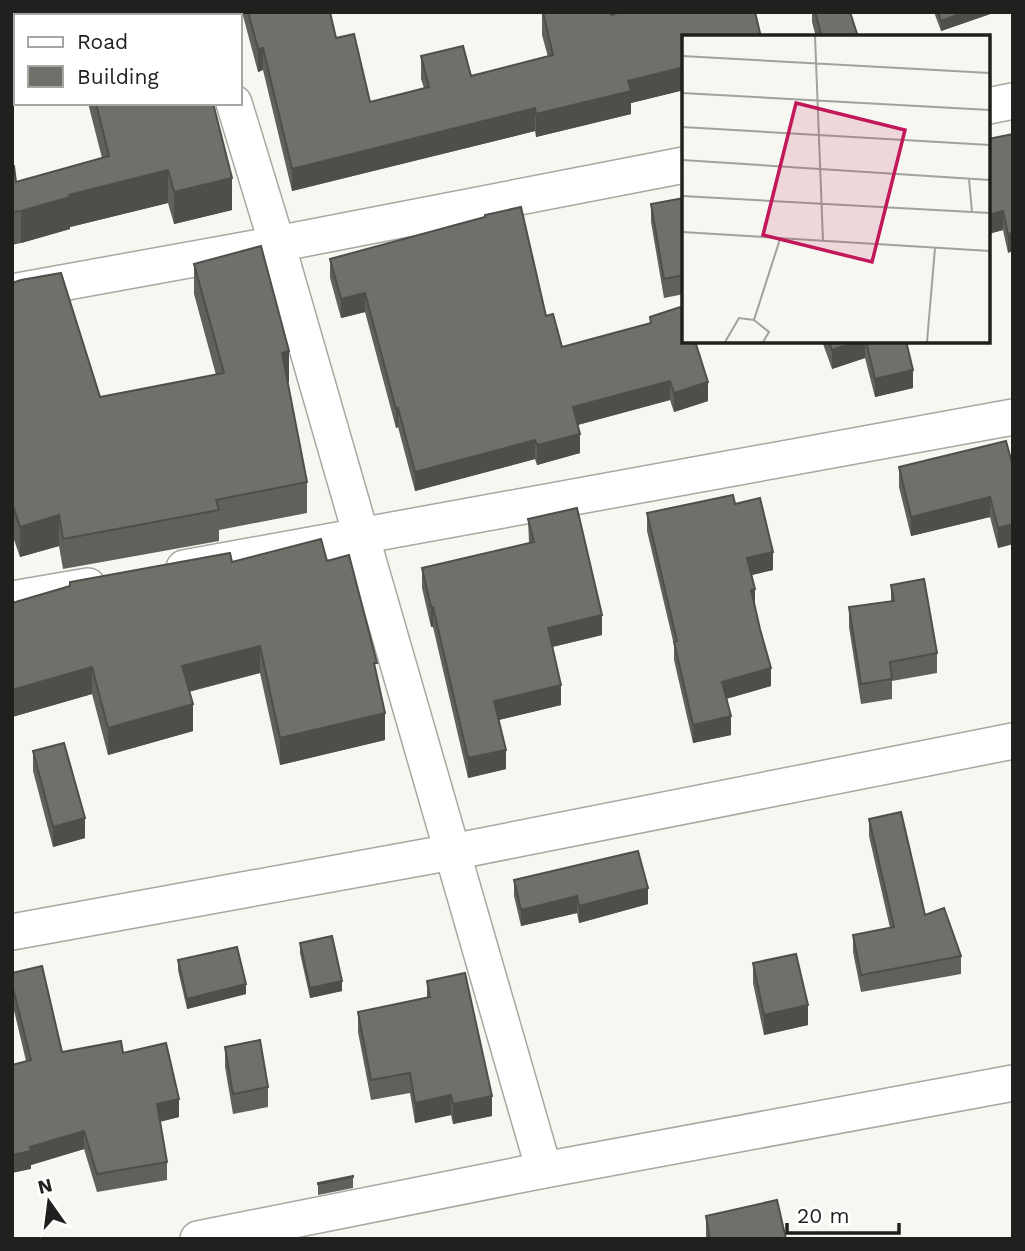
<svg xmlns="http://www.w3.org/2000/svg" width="1025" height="1251" font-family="'Work Sans',sans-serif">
	<rect width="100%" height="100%" fill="#f7f7f1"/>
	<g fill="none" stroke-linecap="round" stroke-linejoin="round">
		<!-- minor casing -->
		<g stroke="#a8a8a2" stroke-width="38">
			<g id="minor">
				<path d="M207 12 208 16"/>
				<path d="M234 103 277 244 544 1170"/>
				<path d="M988 106 1013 101"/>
				<path d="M12 292 277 244 684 165"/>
				<path d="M184 568 1013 417"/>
				<path d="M12 599 88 586"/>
				<path d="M12 932 452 852 1013 741"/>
				<path d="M198 1239 544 1170 1013 1083"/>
			</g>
		</g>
		<!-- minor -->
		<use href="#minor" stroke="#fff" stroke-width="35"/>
	</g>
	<!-- wall -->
	<g fill="#60605c">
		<path d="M88 12H191V16H89Z"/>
		<path d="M242 12H330L336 38 370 102 424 88 421 79V56L471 76 548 57 542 35V12L611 15 684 37V90L631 103V114L536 137 535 131 292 191 263 70 258 72Z"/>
		<path d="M812 12H850L858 37H816L812 22Z"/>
		<path d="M934 12H996L941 31Z"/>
		<path d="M88 103H213L232 210 174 224 168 203 70 227V229L21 243 12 245V166L16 182 102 158Z"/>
		<path d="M1013 134 1008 253 1003 230 988 234Z"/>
		<path d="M684 198V294L664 298 651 222V204Z"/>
		<path d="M330 259 546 316 562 347 650 324V317L708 401 674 412 670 400 578 425 580 453 537 465 535 459 415 491 398 427 396 428 365 312 341 318 330 278Z"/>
		<path d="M194 264 289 382H287L307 482V513L219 530V541L63 569 59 546 20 557 12 534V283L100 397 216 375 194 294Z"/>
		<path d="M822 341H906L913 388 875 397 865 358 832 369Z"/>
		<path d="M899 467H1013V544L998 548 990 517 911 536 899 487Z"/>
		<path d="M735 504 773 570 752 575 755 605 771 686 726 699 731 735 693 743 674 660V645L647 531V513Z"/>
		<path d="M528 519 602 635 552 647 561 705 499 720 506 769 468 778 433 627H431L422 588V568L529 543Z"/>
		<path d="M327 561 377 675 385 740 280 765 260 673 189 692 193 731 108 755 92 694 12 717V603L69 586 232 562Z"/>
		<path d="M891 585 937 653V673L892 681V699L861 704 849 627V607L891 601Z"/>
		<path d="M33 751 85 838 53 847 33 771Z"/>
		<path d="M869 819 925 915 961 956V974L861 992 853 952V935L890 928 869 836Z"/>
		<path d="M514 880 648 904 579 923 577 913 521 926 514 896Z"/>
		<path d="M300 943 342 991 310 998 300 953Z"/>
		<path d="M178 960 246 994 187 1009 178 970Z"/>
		<path d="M753 963 808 1025 764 1035 753 983Z"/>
		<path d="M12 973 62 1052 123 1053 179 1117 160 1122 167 1162V1180L97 1192 84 1149 31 1165V1169L26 1061 12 1002Z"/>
		<path d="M427 981 492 1116 453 1124 451 1115 415 1123 410 1093 371 1100 358 1032V1012L427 998Z"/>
		<path d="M225 1047 268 1087V1107L233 1114 225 1067Z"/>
		<path d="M353 1177V1188L318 1195V1183Z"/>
		<path d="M706 1216 786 1239H706Z"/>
	</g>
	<!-- shaded-wall -->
	<g fill="#4e4e4b">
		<path d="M965 12H996L941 31V21Z"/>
		<path d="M263 48V70L258 72V49Z"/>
		<path d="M684 67V90L631 103V114L536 137V114L628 81Z"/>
		<path d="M535 108V131L292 191V169Z"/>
		<path d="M168 170V203L70 227V229L21 243V211L69 195Z"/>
		<path d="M232 178V210L174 224V192Z"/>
		<path d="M1003 211V230L988 234V215Z"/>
		<path d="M1013 233V251L1008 253V234Z"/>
		<path d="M365 293V312L341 318V299Z"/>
		<path d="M859 341H865V358L832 369V350Z"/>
		<path d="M289 351V382L282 383V353Z"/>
		<path d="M913 370V388L875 397V379Z"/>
		<path d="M670 381V400L573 426V407Z"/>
		<path d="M708 382V401L674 412V393Z"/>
		<path d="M398 408V427L396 428V409Z"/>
		<path d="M580 434V453L537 465V445Z"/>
		<path d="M535 440V459L415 491V472Z"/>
		<path d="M990 497V517L911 536V517Z"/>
		<path d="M59 515V546L20 557V527Z"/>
		<path d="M1013 524V544L998 548V528Z"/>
		<path d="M773 552V570L747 576V558Z"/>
		<path d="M755 589V607L751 590Z"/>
		<rect x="431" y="607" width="2" height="20"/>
		<path d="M602 615V635L548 648V628Z"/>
		<path d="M260 646V673L182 693V666Z"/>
		<path d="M92 667V694L12 717V690Z"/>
		<path d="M771 668V686L722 700V682Z"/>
		<path d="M561 685V705L494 721V701Z"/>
		<path d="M193 704V731L108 755V728Z"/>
		<path d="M385 713V740L280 765V738Z"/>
		<path d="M731 716V735L693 743V725Z"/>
		<path d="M506 750V769L468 778V758Z"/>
		<path d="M85 818V838L53 847V827Z"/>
		<path d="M648 888V904L579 923V906Z"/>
		<path d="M577 896V913L521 926V910Z"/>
		<path d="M342 981V991L310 998V988Z"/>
		<path d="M246 984V994L187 1009V999Z"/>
		<path d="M808 1005V1025L764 1035V1015Z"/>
		<path d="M451 1095V1115L415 1123V1103Z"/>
		<path d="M492 1096V1116L453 1124V1104Z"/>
		<path d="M179 1099V1117L157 1122V1104Z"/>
		<path d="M84 1131V1149L31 1165V1169L12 1173V1155L30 1147Z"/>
	</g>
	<!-- building -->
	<g fill="#70706b" stroke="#4e4e4b" stroke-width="2">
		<path d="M96 12H191V16H97Z"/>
		<path d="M248 12H330L336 38 354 34 370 102 429 87 421 56 463 46 471 76 553 55 543 12H611V15L620 12H755L761 37H684V67L628 81 631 91 536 114 535 108 292 169 263 48 258 49Z"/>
		<path d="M815 12H850L858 37H822Z"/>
		<path d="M938 12H965L941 21Z"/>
		<path d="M96 103H213L232 178 174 192 168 170 69 195 70 197 21 211 12 212V166H14L16 182 109 156Z"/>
		<path d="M1013 134V233L1008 234 1003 211 988 215V139Z"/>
		<path d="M684 198V275L664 279 651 204Z"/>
		<path d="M521 207 546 316 553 314 562 347 651 323 650 317 683 306 684 341H695L708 382 674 393 670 381 573 407 580 434 537 445 535 440 415 472 398 408 396 409 365 293 341 299 330 259 485 217V215Z"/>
		<path d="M261 246 289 351 282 353 307 482 216 500 219 510 63 539 59 515 20 527 12 503V283L21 280 61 273 100 397 224 373 194 264Z"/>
		<path d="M829 341H859L832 350Z"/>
		<path d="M866 341H906L913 370 875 379Z"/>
		<path d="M1006 441 1013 467V524L998 528 990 497 911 517 899 467Z"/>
		<path d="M733 495 735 504 760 498 773 552 747 558 755 589 751 590 760 629 771 668 722 682 731 716 693 725 674 642 677 641 647 513Z"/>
		<path d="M577 508 602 615 548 628 561 685 494 701 506 750 468 758 433 607H431L422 568 534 542 528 519Z"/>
		<path d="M321 539 327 561 349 555 377 663H374L385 713 280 738 260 646 182 666 193 704 108 728 92 667 12 690V603L70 586V582L230 553 232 562Z"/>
		<path d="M924 579 937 653 890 662 892 679 861 684 849 607 894 601 891 585Z"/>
		<path d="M64 743 85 818 53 827 33 751Z"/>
		<path d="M901 812 925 915 944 908 961 956 861 975 853 935 894 927 869 819Z"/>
		<path d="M638 851 648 888 579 906 577 896 521 910 514 880Z"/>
		<path d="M332 936 342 981 310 988 300 943Z"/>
		<path d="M237 947 246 984 187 999 178 960Z"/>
		<path d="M796 954 808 1005 764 1015 753 963Z"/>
		<path d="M42 966 62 1052 121 1041 123 1053 166 1043 179 1099 157 1104 167 1162 97 1174 84 1131 30 1147 31 1151 12 1155V1065L31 1060 12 984V973Z"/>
		<path d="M465 973 492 1096 453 1104 451 1095 415 1103 410 1073 371 1080 358 1012 430 997 427 981Z"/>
		<path d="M260 1040 268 1087 233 1094 225 1047Z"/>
		<path d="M353 1176V1177L318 1184V1183Z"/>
		<path d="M777 1200 786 1239H710L706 1216Z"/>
	</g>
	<!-- overview -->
	<g transform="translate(682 35)">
		<rect width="308" height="308" fill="#f7f7f1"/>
		<path fill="none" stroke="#a1a19d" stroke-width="2" d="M133 1 141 206M0 21 308 38M0 58 308 75M0 92 308 110M0 125 308 145M287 144 290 177M0 161 308 178M0 197 308 216M43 307 57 283 72 285M81 307 87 297 72 285 98 204M245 307 253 213"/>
		<path fill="#c2185b" fill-opacity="0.15" stroke="#c2185b" stroke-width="3.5" d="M114 68 223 95 190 227 81 200Z"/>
		<rect width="308" height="308" fill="none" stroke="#20201e" stroke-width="3.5"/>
	</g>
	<!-- border -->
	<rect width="1025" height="1251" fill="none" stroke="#20201e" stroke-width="28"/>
	<!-- legend -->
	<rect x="14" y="14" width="228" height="91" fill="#ffffff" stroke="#a6a6a5" stroke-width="2"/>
	<rect x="28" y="37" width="35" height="10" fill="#ffffff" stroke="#a6a6a5" stroke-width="2"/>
	<text x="77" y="49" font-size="21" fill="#20201e">Road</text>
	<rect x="28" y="66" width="35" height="21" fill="#70706b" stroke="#a6a6a5" stroke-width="2"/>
	<text x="77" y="84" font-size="21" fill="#20201e">Building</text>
	<!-- north arrow -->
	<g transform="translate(49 1202) rotate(346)" stroke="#ffffff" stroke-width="5" paint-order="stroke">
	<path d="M0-5L12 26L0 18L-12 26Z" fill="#20201e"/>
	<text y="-10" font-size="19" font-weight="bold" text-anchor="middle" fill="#20201e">N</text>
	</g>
	<!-- scale -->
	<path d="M787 1223v10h112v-10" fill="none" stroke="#20201e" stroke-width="3.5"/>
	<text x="797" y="1223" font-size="21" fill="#20201e" stroke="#ffffff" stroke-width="5" paint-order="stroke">20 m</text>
</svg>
